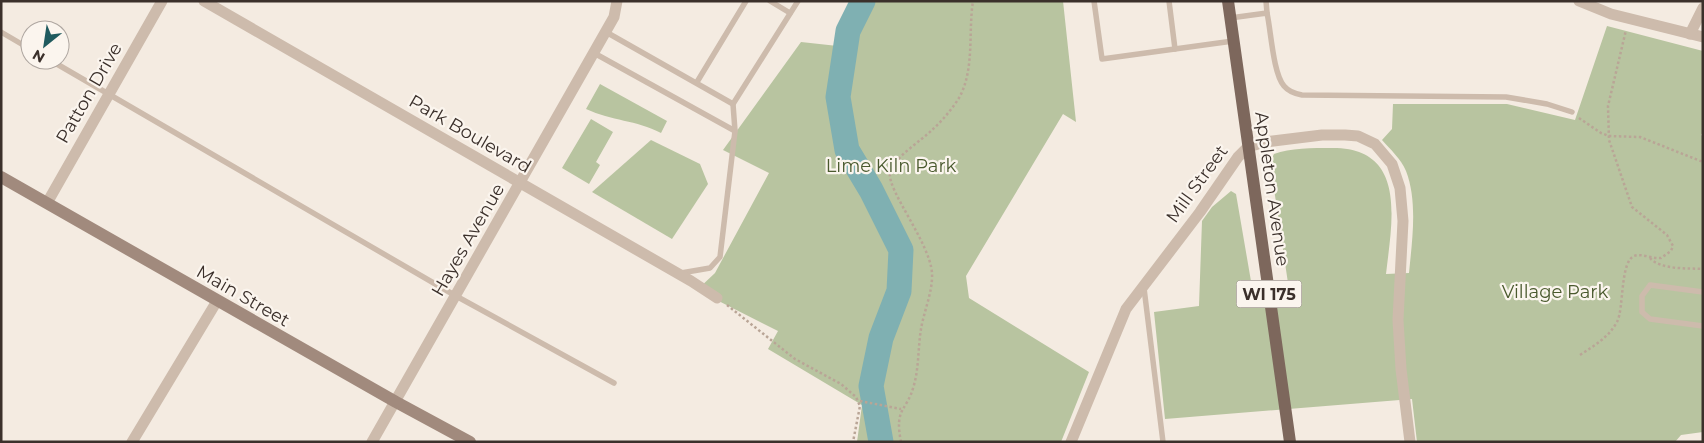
<svg xmlns="http://www.w3.org/2000/svg" width="1704" height="443" font-family="Montserrat,sans-serif">
	<rect width="100%" height="100%" fill="#f4ebe1"/>
	<!-- green -->
	<g fill="#b8c4a0">
		<path d="M869 1H1063L1076 122 1063 114 966 276 969 298 1089 372 1061 442H857L862 405 768 349 778 331 697 290 715 273 769 173 723 150 801 42 856 48 860 20Z"/>
		<path d="M1607 26 1703 51V132L1701 135 1703 136V432L1681 435 1675 442H1417L1412 399 1165 419 1154 312 1199 306 1202 221 1212 207 1231 191 1236 194 1252 287 1288 283 1270 162 1274 154C1290 148 1313 148 1331 148 1408 147 1392 221 1386 274L1409 273C1412 241 1418 202 1406 171 1401 159 1390 149 1382 140L1392 129 1393 104H1507L1575 120Z"/>
		<path d="M600 84 667 121 661 133C636 120 612 121 586 109Z"/>
		<path d="M591 119 613 132 596 162 600 165 589 184 562 168Z"/>
		<path d="M651 140 700 164 708 184 672 239 592 192Z"/>
	</g>
	<g fill="none" stroke-linecap="round" stroke-linejoin="round">
		<!-- river -->
		<path stroke="#7fb0b2" stroke-width="25" d="M863 1 848 31 838 97 847 150 871 190 901 250 899 291 881 338 871 386 881 442"/>
		<!-- path -->
		<g stroke="#b9a596" stroke-width="2.5" stroke-dasharray="2.5 2.5" stroke-linecap="butt">
			<path d="M1579 118 1601 133 1609 136 1640 137 1703 162"/>
			<path d="M1650 258C1660 270 1688 268 1703 269"/>
			<path d="M727 305 795 359 841 384 856 397 860 406 853 442"/>
			<path d="M1580 355C1595 345 1608 338 1617 322 1624 309 1620 262 1634 256 1642 253 1652 259 1661 258L1671 251 1673 246 1667 235 1632 207 1609 140 1608 106 1626 30"/>
			<path d="M860 401 901 409"/>
			<path d="M901 442C894 407 907 412 914 385 919 367 918 347 921 329 924 311 933 291 932 273 930 243 887 190 890 173 893 158 921 141 932 130 942 121 952 109 959 98 975 69 968 33 973 1"/>
		</g>
		<!-- lane -->
		<g stroke="#cdbbac" stroke-width="5.5">
			<path d="M770 1 790 13"/>
			<path d="M1094 1 1102 59 1233 41"/>
			<path d="M1169 1 1175 49"/>
			<path d="M1266 1 1267 13"/>
			<path d="M1230 18 1267 13C1271 31 1273 73 1284 86 1289 92 1296 94 1302 95L1506 97 1547 104 1572 112"/>
			<path d="M1 32 30 49"/>
			<path d="M606 32 733 104"/>
			<path d="M594 53 735 131 720 257 710 268 681 273"/>
			<path d="M50 60 456 296 614 383"/>
			<path d="M697 82 746 1"/>
			<path d="M735 131 733 104 798 1"/>
			<path d="M1144 288 1163 442"/>
			<path d="M1703 292 1650 285 1642 296V312L1650 319 1703 326"/>
		</g>
		<!-- street -->
		<g stroke="#cdbbac" stroke-width="11">
			<path d="M204 1 691 281 717 298"/>
			<path d="M1579 1 1611 14 1703 37"/>
			<path d="M1690 34 1703 8"/>
			<path d="M47 203 162 1"/>
			<path d="M132 442 217 301"/>
			<path d="M372 442 614 17 617 1"/>
			<path d="M1071 442 1126 309 1200 212 1238 157 1248 147 1265 142 1322 135H1345L1358 136 1375 144 1392 164 1400 188 1403 221 1398 320 1401 369 1410 442"/>
		</g>
		<!-- secondary -->
		<path stroke="#a18a7d" stroke-width="12" d="M1 177 396 402 470 442"/>
		<!-- primary -->
		<path stroke="#7d675c" stroke-width="12" d="M1228 1 1290 442"/>
	</g>
	<g text-anchor="middle" dominant-baseline="central" stroke-width="4.5" stroke-linejoin="round" paint-order="stroke">
		<!-- shield labels -->
		<rect fill="#fbf5ee" stroke="#756b66" stroke-width="1" x="1236.5" y="280.5" width="65" height="27" rx="4"/>
		<g font-size="16" font-weight="bold" fill="#3b302b">
			<text x="1269" y="294">WI 175</text>
		</g>
		<!-- street labels -->
		<g font-size="18" fill="#3b302b" stroke="#fbf5ee">
			<text transform="translate(89 93) rotate(-60)">Patton Drive</text>
			<text transform="translate(470 134) rotate(30)">Park Boulevard</text>
			<text transform="translate(1197 184) rotate(-54)">Mill Street</text>
			<text transform="translate(1272 189) rotate(82)">Appleton Avenue</text>
			<text transform="translate(468 240) rotate(-60)">Hayes Avenue</text>
			<text transform="translate(243 296) rotate(30)">Main Street</text>
		</g>
		<!-- park labels -->
		<g font-size="18" fill="#4a5a2e" stroke="#fbf5ee">
			<text x="891" y="166">Lime Kiln Park</text>
			<text x="1555" y="292">Village Park</text>
		</g>
	</g>
	<!-- border -->
	<rect width="1704" height="443" fill="none" stroke="#3b302b" stroke-width="5"/>
	<!-- north arrow -->
	<g transform="translate(45 45) rotate(210)"><circle r="24" fill="#fbf5ee" stroke="#aea6a0"/>
	<path d="M0-4L9 19L0 12L-9 19Z" fill="#1f5a5e"/>
	<text y="-8" font-size="14" font-weight="bold" text-anchor="middle" fill="#3b302b">N</text>
	</g>
</svg>
